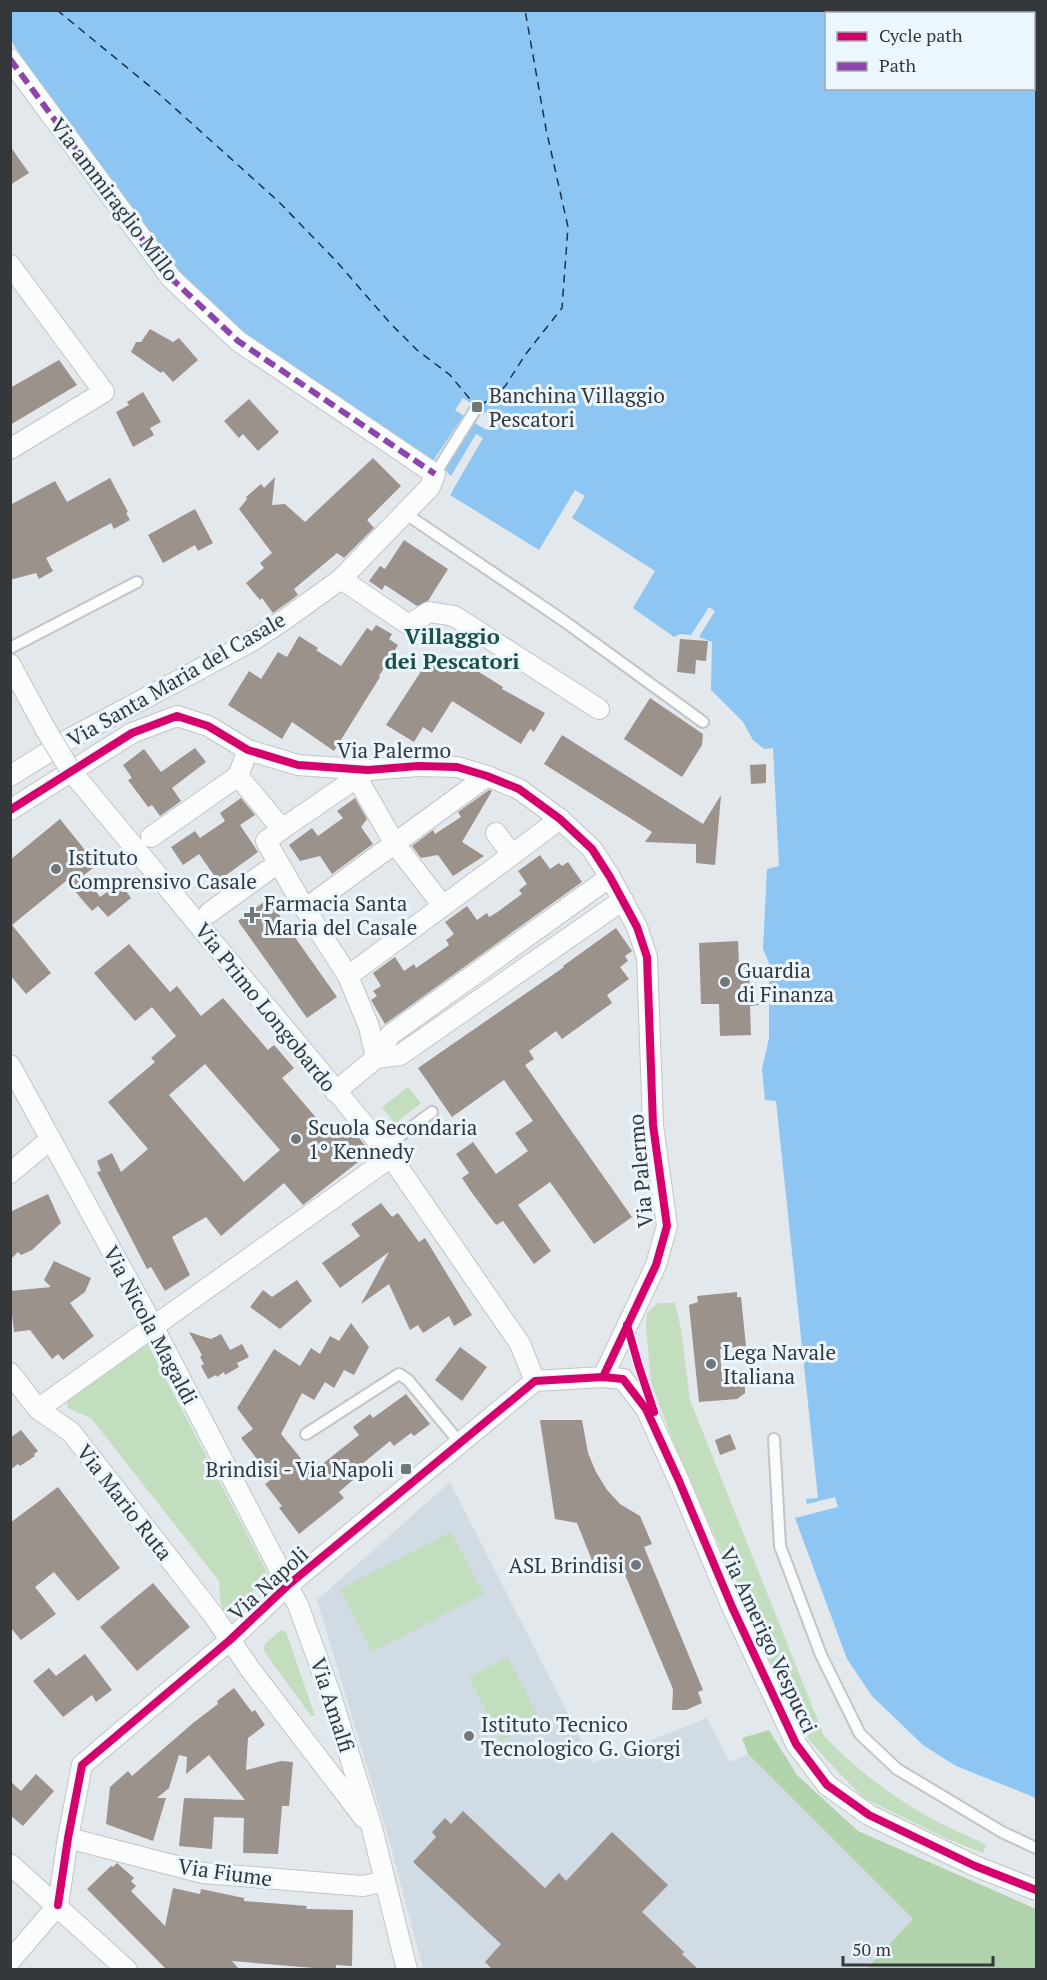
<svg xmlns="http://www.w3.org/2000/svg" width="1047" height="1980" font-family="'PT Serif',serif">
	<rect width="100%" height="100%" fill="#e3e8ec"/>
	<!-- built -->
	<path fill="#d0dbe4" d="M450 1482 593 1763 707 1718 730 1762 748 1754 913 1919 866 1969H423L390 1843 317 1600Z"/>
	<!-- green -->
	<g fill="#c2debe">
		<path d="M408 1087 421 1103 395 1124 382 1107Z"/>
		<path d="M658 1303H675L681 1329 690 1400 824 1736C854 1767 889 1795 927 1816 946 1827 967 1835 986 1845L983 1853 950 1840 864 1798 838 1772 808 1739 782 1688 673 1441 651 1382 646 1327 647 1313Z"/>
		<path d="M147 1343 270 1578 224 1613 220 1600 219 1581 91 1418 68 1408 67 1401Z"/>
		<path d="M451 1532 484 1594 372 1652 340 1589Z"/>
		<path d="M281 1630 286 1632 315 1716H311L264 1651 265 1644Z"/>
		<path d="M508 1657 540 1720 501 1741 469 1677Z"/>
	</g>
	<!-- forest -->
	<path fill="#b1d3ab" d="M769 1730 797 1775 858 1831 1036 1909V1969H866L913 1919 748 1754 742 1738Z"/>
	<!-- water -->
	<path fill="#8dc5f3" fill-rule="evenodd" d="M11 10 1036 11V1798L956 1766 923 1745 872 1696 847 1659 795 1518 838 1507 835 1497 807 1504 806 1499 818 1498 776 1101 765 1100 762 1069 769 1038V963L763 949 767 869 779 866 773 748 764 749 753 740 743 722 711 690 712 642 699 637 715 611 709 607 691 635 680 634 674 637 633 608 655 571 572 518 585 496 575 490 539 550 450 495 483 438 476 434 451 476 443 468 472 422 463 416 431 464 289 370 204 302 162 258 37 82 11 40ZM826 14H1034V88H826Z"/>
	<!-- pier -->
	<path fill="#e3e8ec" d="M463 398 493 418 486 430 455 410Z"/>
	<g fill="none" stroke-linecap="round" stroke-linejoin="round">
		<!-- ferry -->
		<g stroke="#14354f" stroke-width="1.5" stroke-dasharray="8 6" stroke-linecap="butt">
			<path d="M57 10 158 93 279 202 337 262 390 323 417 350 450 375 474 404"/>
			<path d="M480 405 495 397 506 385 525 355 562 308 568 227 546 129 525 10"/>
		</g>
	</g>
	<!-- building -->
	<g fill="#9b928b" fill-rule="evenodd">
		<path d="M10 146 29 173 10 185Z"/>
		<path d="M150 329 173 342 179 338 198 360 173 382 163 371 161 373 131 352 136 342H141Z"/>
		<path d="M59 360 77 385 10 425V388Z"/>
		<path d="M143 392 161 422 150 428 154 435 133 447 116 412 129 405 127 402Z"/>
		<path d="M249 399 279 432 258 451 243 434 239 438 224 421Z"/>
		<path d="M373 458 401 486 367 520 374 528 344 558 337 553 294 589 298 595 273 613 262 598 260 600 246 583 264 568 260 563 272 553 239 509 247 499 246 497 261 484 264 488 275 477 272 505 285 504 305 522Z"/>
		<path d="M110 478 128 512 126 513 130 520 114 529 111 523 46 558 53 571 39 579 36 573 10 580V505L55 481 67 502Z"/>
		<path d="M195 509 213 543 198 551 195 545 163 563 148 535Z"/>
		<path d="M404 540 448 569 428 601 417 606 385 585 382 590 369 581 380 566 385 569Z"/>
		<path d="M376 625 392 634 389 639 398 645 379 676 380 677 334 751 292 722 282 739 228 705 249 671 261 679 278 652 287 657 299 636 318 648 316 650 341 666 367 628 372 631Z"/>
		<path d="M680 639 708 641 706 661 696 660 695 674 677 672Z"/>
		<path d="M433 653 462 671 466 664 503 687 502 689 545 713 534 732 530 729 521 744 452 701 432 733 423 727 414 742 386 725Z"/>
		<path d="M650 698 703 734 702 745 682 777 624 739Z"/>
		<path d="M562 735 703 824 721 795 715 865 696 863V844L645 842 652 832 544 764Z"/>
		<path d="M195 748 206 762 172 788 181 801 160 816 152 805 148 807 128 780 132 778 123 765 144 749 161 772Z"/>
		<path d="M766 764V783L751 784 750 765Z"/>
		<path d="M489 790 492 791 462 842 484 856 453 876 438 855 421 858 412 846 433 830 435 834 461 817 458 812Z"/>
		<path d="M241 798 255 815 240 825 258 852 218 881 199 854 183 865 171 847 195 831 200 838 225 821 220 813Z"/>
		<path d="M355 798 367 819 361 827 373 844 332 874 320 856 300 861 289 845 312 828 318 836 343 818 337 811Z"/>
		<path d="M60 819 97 865 84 875 100 897 120 883 131 898 108 917 98 906 92 911 66 881 12 925 51 973 26 994 10 975V860Z"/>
		<path d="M540 855 550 869 559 863 562 866 568 862 582 882 385 1024 371 1000 377 996 373 991 381 986 373 973 395 957 404 971 414 964 416 968 442 950 449 945 446 940 454 934 445 922 467 906 477 920 487 913 489 917 496 913 522 894 519 890 527 884 518 871Z"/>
		<path d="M268 899 337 997 307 1018 238 921Z"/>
		<path d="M616 928 632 951 625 956 628 961 620 967 629 979 607 995 612 1003 562 1039 556 1031 529 1051 534 1059 525 1065 632 1217 594 1244 550 1182 518 1205 551 1251 534 1264 503 1221 496 1225 472 1193 462 1178 469 1173 456 1154 473 1142 496 1174 528 1151 515 1133 533 1121 504 1080 452 1117 418 1068 564 967 563 966Z"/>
		<path d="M738 941 739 967 749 966 750 995 759 1005 750 1006 751 1035 720 1036 719 1004H701L699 943Z"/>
		<path d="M129 944 170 992 177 986 201 1016 223 998 268 1050 274 1045 294 1068 282 1078 331 1135 346 1123 371 1152 303 1205 284 1183 221 1236 206 1217 172 1237 190 1275 165 1291 151 1267 147 1269 97 1172 101 1171 97 1161 112 1153 121 1172 148 1149 108 1102 155 1062 151 1058 176 1036 152 1007 135 1021 94 973ZM205 1064 280 1150 244 1182 169 1095Z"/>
		<path d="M48 1194 61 1223 32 1250 21 1255 18 1252 10 1260V1212Z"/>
		<path d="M381 1203 392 1217 398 1213 419 1242 425 1238 472 1315 454 1326 449 1316 423 1333 418 1325 410 1330 389 1284 361 1304 389 1252 340 1288 322 1263 360 1236 351 1224Z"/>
		<path d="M54 1261 91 1278 85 1292 70 1303 94 1336 63 1360 58 1354 52 1359 30 1330 14 1332 10 1296V1291L51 1287 44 1280Z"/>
		<path d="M297 1280 312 1301 280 1329 250 1307 263 1290 272 1297Z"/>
		<path d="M737 1292V1297H741L746 1346 720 1349 722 1379H740L745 1385V1393L737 1399 699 1402 689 1305 698 1302 697 1296Z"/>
		<path d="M351 1323 369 1347 354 1375 344 1370 334 1388 325 1382 314 1400 302 1393 281 1434 312 1472 359 1435 353 1427 370 1414 373 1418 406 1394 430 1424 414 1436 411 1433 394 1446 390 1441 350 1474 354 1479 339 1492 344 1498 299 1534 279 1508 282 1506 265 1484 272 1479 241 1438 253 1429 237 1408 274 1349 300 1366 311 1348 320 1354 330 1336 339 1341Z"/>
		<path d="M189 1332 211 1339 221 1334 230 1350 242 1344 249 1357 237 1363 239 1367 225 1375 224 1372 217 1377 216 1375 208 1379 201 1366 204 1364 200 1357 202 1355Z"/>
		<path d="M460 1347 487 1367 462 1401 435 1380Z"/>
		<path d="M540 1420H582L588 1453 596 1472 607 1490 620 1504 640 1516 652 1544 644 1547 703 1690 698 1692 702 1703 686 1710H672L673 1689 618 1558 595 1568 577 1523 555 1519Z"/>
		<path d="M21 1430 38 1451 34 1454 35 1456 20 1466 18 1464 10 1470V1438Z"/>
		<path d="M730 1434 736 1449 720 1455 715 1440Z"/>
		<path d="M58 1487 120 1568 78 1601 54 1572 35 1587 56 1614 21 1640 10 1627V1523Z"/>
		<path d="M153 1583 190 1627 137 1671 100 1627Z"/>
		<path d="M85 1654 112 1690 96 1702 92 1695 63 1717 33 1681 49 1668 56 1676Z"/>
		<path d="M234 1688 252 1712 255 1710 265 1725 248 1738 246 1770 281 1761 293 1762 289 1806H282L278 1854 243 1853 244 1818 214 1817 212 1849 179 1846 184 1798 245 1800 209 1755 186 1774 187 1757 179 1755 169 1788 157 1798H166L153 1841 106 1824 110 1787 128 1771 132 1776 193 1723 218 1704 217 1701Z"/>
		<path d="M36 1774 54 1791 23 1826 10 1815V1781L21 1791Z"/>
		<path d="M463 1811 545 1888 559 1873 566 1881 612 1832 668 1885 642 1912 684 1952 682 1954 699 1970H493L485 1962 501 1944 413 1862 436 1837 432 1832 445 1818 451 1824Z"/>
		<path d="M117 1863 134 1878 131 1881 136 1886 131 1891 165 1926 173 1888 200 1894 201 1889 244 1898V1901L307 1906 306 1909 353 1910 352 1966 336 1965V1968H314L232 1961 240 1970H167L87 1889 111 1866 113 1867Z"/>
	</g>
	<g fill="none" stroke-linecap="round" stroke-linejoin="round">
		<!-- lane casing -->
		<g stroke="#c1c5c8" stroke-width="14">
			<g id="lane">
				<path d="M435 474 477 407"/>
				<path d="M406 514 564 621 703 722"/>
				<path d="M10 648 137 582"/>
				<path d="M384 1148 432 1112"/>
				<path d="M306 1434 399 1374 408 1380 460 1443"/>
				<path d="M774 1439 780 1546 821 1655 860 1734 897 1769 1002 1832 1036 1848"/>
			</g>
		</g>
		<!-- street casing -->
		<g stroke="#c1c5c8" stroke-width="22">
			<g id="street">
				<path d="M10 59 171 278 238 341 435 474 430 487 341 579 284 620 252 641 71 738 10 776"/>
				<path d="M10 265 104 392 10 449"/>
				<path d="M341 579 409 625 429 612 454 616 599 709"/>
				<path d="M10 664 46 730"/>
				<path d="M248 750 238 776 282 829 368 770"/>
				<path d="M71 771 391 1157 520 1344 535 1381"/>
				<path d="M357 778 395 844 443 906 560 819"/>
				<path d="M10 810 132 733 177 716 208 726 248 750 298 765 368 770 418 766 457 767 487 776 519 789 560 819 592 849 610 877 637 927 647 957 653 1125 667 1226 656 1265 603 1377"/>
				<path d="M282 829 266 841 305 909 348 976 369 1027 376 1058"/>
				<path d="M496 833 512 855"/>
				<path d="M151 837 238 776"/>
				<path d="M305 909 487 776"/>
				<path d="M209 913 278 863"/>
				<path d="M348 976 443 906"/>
				<path d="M376 1058 400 1055 623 900"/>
				<path d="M10 1065 153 1326 298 1605 331 1696 372 1828 407 1970"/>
				<path d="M335 1092 376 1058 390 1035 610 877"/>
				<path d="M10 1173 51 1139"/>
				<path d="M10 1373 38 1409 71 1432 214 1616 250 1669 364 1818"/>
				<path d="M38 1409 391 1157"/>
				<path d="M68 1838 203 1873 363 1886 385 1881"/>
				<path d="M10 1864 127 1970"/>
				<path d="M58 1905 68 1838 82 1765 230 1640 287 1586 535 1381 603 1377 623 1379 646 1409 679 1481 732 1607 796 1744 827 1785 869 1815 975 1866 1036 1890"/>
				<path d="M10 1961 58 1905"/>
			</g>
		</g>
		<!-- lane -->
		<use href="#lane" stroke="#fbfcfc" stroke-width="10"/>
		<!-- street -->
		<use href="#street" stroke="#fbfcfc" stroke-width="20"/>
		<!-- street-bridge casing -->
		<g stroke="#c1c5c8" stroke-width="22" stroke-linecap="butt">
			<path id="street-bridge" d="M46 730 71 771"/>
		</g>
		<!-- street-bridge -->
		<use href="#street-bridge" stroke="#fbfcfc" stroke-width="20"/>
		<!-- quiet -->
		<path stroke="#8e44ad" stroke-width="6" stroke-dasharray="12 6" stroke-linecap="butt" d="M10 59 171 278 238 341 435 474"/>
		<!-- cycleway casing -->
		<g stroke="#ecf6fe" stroke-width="11">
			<g id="cycleway">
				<path d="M10 810 132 733 177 716 208 726 248 750 298 765 368 770 418 766 457 767 487 776 519 789 560 819 592 849 610 877 637 927 647 957 653 1125 667 1226 656 1265 603 1377"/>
				<path d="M627 1325 639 1367 654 1412"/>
				<path d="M58 1905 68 1838 82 1765 230 1640 287 1586 535 1381 603 1377 623 1379 646 1409 679 1481 732 1607 796 1744 827 1785 869 1815 975 1866 1036 1890"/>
			</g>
		</g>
		<!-- cycleway -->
		<use href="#cycleway" stroke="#d6006c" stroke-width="8"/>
	</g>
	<!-- markers -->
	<g fill="#717679" stroke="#ecf6fe" stroke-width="2">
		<rect x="471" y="401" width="12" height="12" rx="3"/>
		<circle cx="56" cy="869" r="6"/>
		<path d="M249 906h6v6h6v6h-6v6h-6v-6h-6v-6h6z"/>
		<circle cx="725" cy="982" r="6"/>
		<circle cx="296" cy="1139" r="6"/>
		<circle cx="711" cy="1364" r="6"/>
		<rect x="400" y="1463" width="12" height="12" rx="3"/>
		<circle cx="636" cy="1565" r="6"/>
		<circle cx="469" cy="1736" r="6"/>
	</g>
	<g text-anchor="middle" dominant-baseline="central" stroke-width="6" stroke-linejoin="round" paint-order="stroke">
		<!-- street labels -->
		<g font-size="21" fill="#34383b" stroke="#ecf6fe">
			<text transform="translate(115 199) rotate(53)">Via ammiraglio Millo</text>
			<text transform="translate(176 679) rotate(-30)">Via Santa Maria del Casale</text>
			<text x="394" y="750">Via Palermo</text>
			<text transform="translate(266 1007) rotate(51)">Via Primo Longobardo</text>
			<text transform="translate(640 1171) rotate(-95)">Via Palermo</text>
			<text transform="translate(151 1325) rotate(62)">Via Nicola Magaldi</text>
			<text transform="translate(125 1502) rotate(52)">Via Mario Ruta</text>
			<text transform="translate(268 1583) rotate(-42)">Via Napoli</text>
			<text transform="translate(769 1640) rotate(65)">Via Amerigo Vespucci</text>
			<text transform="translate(333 1705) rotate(72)">Via Amalfi</text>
			<text transform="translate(225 1872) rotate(8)">Via Fiume</text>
		</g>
		<!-- poi labels -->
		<g font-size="21" fill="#34383b" stroke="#ecf6fe" text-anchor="start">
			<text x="489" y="395">Banchina Villaggio<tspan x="489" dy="24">Pescatori</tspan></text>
			<text x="68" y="857">Istituto<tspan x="68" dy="24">Comprensivo Casale</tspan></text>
			<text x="264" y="903">Farmacia Santa<tspan x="264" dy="24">Maria del Casale</tspan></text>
			<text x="737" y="970">Guardia<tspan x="737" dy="24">di Finanza</tspan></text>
			<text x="308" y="1127">Scuola Secondaria<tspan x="308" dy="24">1° Kennedy</tspan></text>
			<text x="723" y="1352">Lega Navale<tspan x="723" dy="24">Italiana</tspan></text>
			<text x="394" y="1469" text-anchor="end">Brindisi - Via Napoli</text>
			<text x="624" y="1565" text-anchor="end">ASL Brindisi</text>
			<text x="481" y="1724">Istituto Tecnico<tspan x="481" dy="24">Tecnologico G. Giorgi</tspan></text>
		</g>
		<!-- neighbourhood labels -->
		<g font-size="22" font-weight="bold" fill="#1a5249" stroke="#ecf6fe">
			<text x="452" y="635">Villaggio<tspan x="452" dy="25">dei Pescatori</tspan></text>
		</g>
	</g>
	<!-- border -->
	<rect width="1047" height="1980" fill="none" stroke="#34383b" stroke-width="24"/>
	<!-- legend -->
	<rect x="825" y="12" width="210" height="78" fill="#ecf6fe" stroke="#a2aab0" stroke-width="1.5"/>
	<rect x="837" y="32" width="30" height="9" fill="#d6006c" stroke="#a2aab0" stroke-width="1.5"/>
	<text x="879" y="42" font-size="18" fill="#34383b">Cycle path</text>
	<rect x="837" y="62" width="30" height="9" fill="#8e44ad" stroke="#a2aab0" stroke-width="1.5"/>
	<text x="879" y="72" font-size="18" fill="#34383b">Path</text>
	<!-- scale -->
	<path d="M843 1956v9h150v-9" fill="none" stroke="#34383b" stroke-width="3"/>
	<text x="852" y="1956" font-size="18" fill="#34383b" stroke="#ecf6fe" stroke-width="4.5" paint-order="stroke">50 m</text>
</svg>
